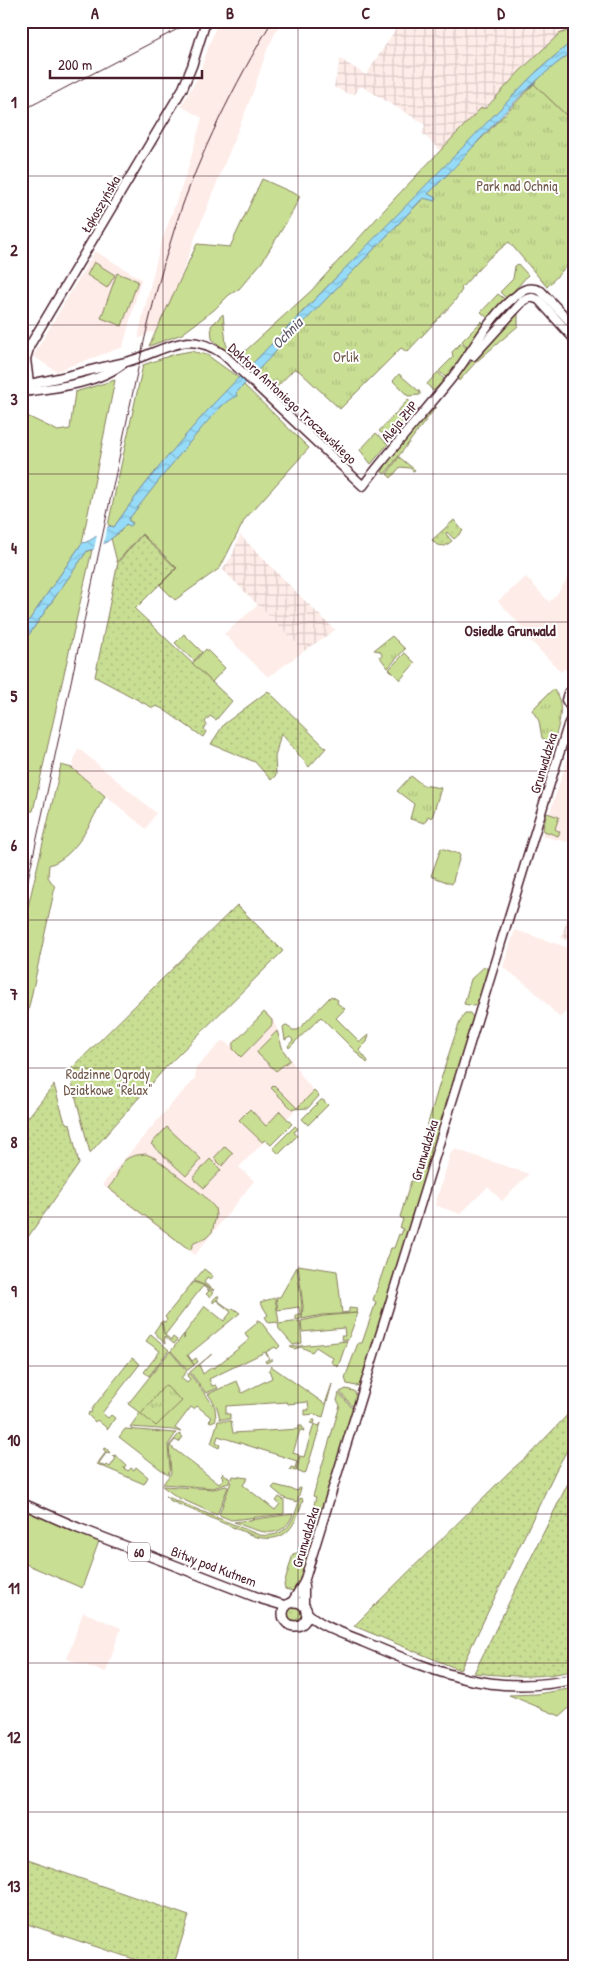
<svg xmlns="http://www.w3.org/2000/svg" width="596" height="1988" font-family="'Patrick Hand',sans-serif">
	<defs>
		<pattern id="industrial-grid" width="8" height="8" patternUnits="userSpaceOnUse" patternTransform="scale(1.25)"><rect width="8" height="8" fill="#feece8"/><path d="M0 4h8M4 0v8" fill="none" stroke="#dbcac7"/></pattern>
		<pattern id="park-tufts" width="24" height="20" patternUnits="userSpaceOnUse" patternTransform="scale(1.25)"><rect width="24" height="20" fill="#c8de93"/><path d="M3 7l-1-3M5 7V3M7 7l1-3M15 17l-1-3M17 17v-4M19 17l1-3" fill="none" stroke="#adbe7f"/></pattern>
		<pattern id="garden-dots" width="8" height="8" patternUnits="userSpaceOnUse" patternTransform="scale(1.25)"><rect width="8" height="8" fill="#c8de93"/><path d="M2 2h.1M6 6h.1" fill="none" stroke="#adbe7f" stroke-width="1.8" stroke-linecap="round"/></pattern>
		<pattern id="water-waves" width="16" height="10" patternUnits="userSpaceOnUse" patternTransform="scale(1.25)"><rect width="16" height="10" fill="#96dcf9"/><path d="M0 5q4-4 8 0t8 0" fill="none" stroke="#83bcd6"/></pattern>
	</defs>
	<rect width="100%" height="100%" fill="#fff"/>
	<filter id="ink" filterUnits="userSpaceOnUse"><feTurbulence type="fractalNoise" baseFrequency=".02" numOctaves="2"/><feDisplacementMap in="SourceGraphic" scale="10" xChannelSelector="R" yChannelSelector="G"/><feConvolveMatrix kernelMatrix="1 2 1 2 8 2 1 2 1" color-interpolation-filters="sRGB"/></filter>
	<g filter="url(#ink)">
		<!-- built -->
		<g fill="#feece8">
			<path d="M218 21H281L267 50 252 95 196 235 178 285 156 333 150 332 139 339V332L160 246 187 172 202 118 181 106 197 79Z"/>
			<path d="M95 251 141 279 123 347 56 371 33 356Z"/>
			<path d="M569 576 575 580V668L564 669 561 672 520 630 523 628 498 601 526 577 549 602 557 594Z"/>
			<path d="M258 605 304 651 268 677 224 634Z"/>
			<path d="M575 736V844L542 836Z"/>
			<path d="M78 748 156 813 146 829 72 768Z"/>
			<path d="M515 930 575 950V1002L560 1018 531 988 503 967Z"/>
			<path d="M264 1012 269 1015 277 1028 284 1050 306 1082 314 1091 239 1167 254 1181 195 1255 102 1185 175 1100 195 1079 196 1068 223 1040 230 1046Z"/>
			<path d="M455 1149 508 1167 529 1174 502 1201 488 1187 460 1214 435 1205 451 1152Z"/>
			<path d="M83 1612 121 1628 106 1672 67 1659Z"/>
		</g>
		<!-- industrial -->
		<g fill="url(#industrial-grid)">
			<path d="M401 21H573L571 22 573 29 559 34 540 52 442 152 422 133 425 126 423 123 363 87H360L355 94H348L334 87 340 59 366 75Z"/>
			<path d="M240 535 303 599 335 630 304 651 222 569 231 558Z"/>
			<path d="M575 894V950L574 943 561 938Z"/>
		</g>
		<!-- grass -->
		<g fill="#c8de93" stroke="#897e5f">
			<path d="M575 21V40L564 48 534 74 431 182 297 317 295 321 249 369 243 363 242 354 312 290 396 197 481 108H486L520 71 559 34 573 29 571 22Z"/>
			<path d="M575 50V124L534 84 545 72Z"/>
			<path d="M262 179 300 196 289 218 262 262 239 289 229 295 214 310 182 334 149 346 197 244 230 247Z"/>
			<path d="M94 262 115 275 107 288 87 275Z"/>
			<path d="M518 264 528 275 507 299 500 292 513 279 515 266Z"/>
			<path d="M117 273 138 281 122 326 101 318Z"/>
			<path d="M498 294 506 300 489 319 481 312Z"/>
			<path d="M518 312V326L476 362 459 381 457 377Z"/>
			<path d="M223 314 226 344 234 358 212 339 211 326Z"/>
			<path d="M482 321 485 327 471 346 467 347 462 341Z"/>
			<path d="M461 343 467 348 465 349 467 352 449 375 445 377 439 371 453 357 452 352Z"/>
			<path d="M191 351 207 355 239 378C194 425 150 474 114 527L108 525 143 365 175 354Z"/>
			<path d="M438 372 445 380 433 391 427 384Z"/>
			<path d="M399 374 420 392V395L408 396 393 381Z"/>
			<path d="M115 380 82 543 21 632V413L58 431 70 429 75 392Z"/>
			<path d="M244 385 309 448 245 519 220 568 175 600 160 585 177 568 142 534 117 562 111 538 119 533 126 524 133 523 128 520C145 498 217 401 237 395L235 393Z"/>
			<path d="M408 400 416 407 388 439 379 431Z"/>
			<path d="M436 407 385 474 382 472C393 451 418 421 436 407Z"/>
			<path d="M376 433 388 444 371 464 360 450Z"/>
			<path d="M399 457 415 470 413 471 410 468 400 467 391 478 387 474Z"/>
			<path d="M92 550 33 811H21V646L87 551Z"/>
			<path d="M184 634 202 652 194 661 175 643Z"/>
			<path d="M206 649 225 668 212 682 192 664Z"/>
			<path d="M405 653 415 663 400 680 389 669Z"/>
			<path d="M61 765 72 768 105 796C91 820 78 856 49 865L48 877 55 887 27 1016 21 1027V937Z"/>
			<path d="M547 813 559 817 555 829 560 832 558 836 544 831 543 828Z"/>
			<path d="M441 848 459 854 460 856 452 884 431 876Z"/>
			<path d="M484 967 487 968C489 978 483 1001 474 1006L464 1004 471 979Z"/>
			<path d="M331 996 338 1000 337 1003 345 1009 336 1018 360 1042 369 1034 367 1042 359 1050 368 1061 367 1063 321 1017 293 1044 289 1048 288 1046 293 1040 290 1037 285 1040 283 1027 285 1025 293 1030H298Z"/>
			<path d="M264 1012 272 1020V1025L241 1057 233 1049V1044Z"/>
			<path d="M465 1013H470L474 1019 360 1385 356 1386 347 1384 345 1378 358 1343H362L376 1302 373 1300 391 1248H394L399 1234 401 1235 403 1229 400 1228 403 1219 400 1217 411 1181H415L424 1148 421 1147C427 1128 457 1019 465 1013Z"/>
			<path d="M277 1031 283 1050 290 1060 276 1071 258 1054 257 1051Z"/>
			<path d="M274 1085 297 1108 314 1091 319 1096 308 1108 292 1109 271 1088Z"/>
			<path d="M321 1100H323L328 1105 308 1125 302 1119Z"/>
			<path d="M250 1109 266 1126 280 1111 292 1124 271 1145 265 1140 262 1142 239 1120Z"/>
			<path d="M295 1126 298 1129 294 1132 297 1136 279 1154 273 1148Z"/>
			<path d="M167 1127 201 1159 186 1176 151 1144Z"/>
			<path d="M225 1146 233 1153 222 1166 214 1158Z"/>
			<path d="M146 1154 155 1158 203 1195 215 1208 216 1216 212 1232 206 1238 194 1243 190 1250 108 1188C125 1171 113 1156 146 1154Z"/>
			<path d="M210 1159 221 1170 204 1188 193 1178Z"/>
			<path d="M298 1265 337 1271 342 1313 349 1312V1308L357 1309 356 1313 322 1315 302 1319 303 1306Z"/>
			<path d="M297 1267 302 1306 301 1319 296 1320V1315H300L299 1307 278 1310 276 1297H280Z"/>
			<path d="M204 1269 213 1276 211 1279 207 1277 204 1283 214 1290 213 1291 204 1285 194 1281Z"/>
			<path d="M193 1282 203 1285 213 1293 210 1297 206 1294 209 1291 203 1286 165 1335 171 1340 173 1337 177 1340 174 1344 164 1336 165 1344 154 1332 161 1322 164 1334 162 1321 165 1322 167 1319 165 1317Z"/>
			<path d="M217 1296H219L217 1300 231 1310 233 1308 240 1313 188 1355 192 1361 196 1358 198 1362 194 1365 187 1355 194 1365 188 1370 171 1351 184 1334V1339L185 1333 205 1306 224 1321 231 1312 216 1300 213 1303V1300Z"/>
			<path d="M275 1298 279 1322 269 1323 265 1317 268 1315 260 1302Z"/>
			<path d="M358 1313 348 1340H342L341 1336H345L344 1328 302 1332 301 1321 323 1316Z"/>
			<path d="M257 1320 260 1321 280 1346 277 1349 275 1347 266 1352 270 1360H273L266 1363 265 1361 269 1359 265 1352 209 1379 212 1386 216 1385 218 1388 206 1393 190 1372 212 1354 199 1365 203 1374 212 1367 214 1368 249 1340 245 1333 257 1323Z"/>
			<path d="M300 1321 302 1343 293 1345 279 1329 278 1324Z"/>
			<path d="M151 1334 169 1350 149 1376 144 1372 160 1351 146 1341Z"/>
			<path d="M347 1341 338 1367 331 1362 333 1358 316 1347 312 1352 301 1347 294 1349 290 1347Z"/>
			<path d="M170 1351 187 1371 181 1378 187 1383 190 1379 187 1376 189 1373 215 1407 216 1420 211 1422 209 1421 212 1418 197 1406 194 1409 191 1407 175 1428 181 1432 173 1430 130 1427 140 1413 128 1404Z"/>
			<path d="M132 1358 140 1364 102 1413 108 1418 111 1415 115 1418 108 1429 97 1420 95 1422 88 1415 89 1412 91 1413 92 1411 91 1410Z"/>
			<path d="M271 1366 325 1404 332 1384 323 1417 314 1414 305 1415V1410H309L308 1402 288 1404 287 1402 226 1406V1414H230V1419H220L217 1407 208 1394 237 1381 242 1393 272 1378 269 1370Z"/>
			<path d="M346 1389 354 1391 357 1396 354 1408 340 1392Z"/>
			<path d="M339 1393 353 1409 339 1463 297 1592 285 1589 284 1585 293 1554 303 1551 312 1522 311 1516 316 1497 313 1496 340 1405 337 1401Z"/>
			<path d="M313 1420H315L314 1424 319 1426 321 1423 306 1472 304 1474 297 1471 300 1456 304 1457 314 1424 310 1423Z"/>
			<path d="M218 1421H231L233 1433 299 1429V1426H302L304 1431 300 1430 293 1453 299 1455 296 1471 290 1470 291 1467 295 1468 297 1461 218 1436 216 1443 220 1445 219 1448 211 1444Z"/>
			<path d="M125 1429 176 1433 168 1445 170 1468 168 1475 119 1437Z"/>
			<path d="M179 1434 183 1437 179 1442 175 1440 170 1446 219 1484 224 1478 221 1475 223 1473 230 1479 229 1483 213 1488 163 1484 171 1473 169 1446Z"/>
			<path d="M106 1448 110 1453 107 1452 99 1463 105 1467 107 1465 110 1467 116 1458 113 1456 115 1455 126 1465 124 1468 128 1471 131 1468 134 1470 136 1467 148 1477 144 1484 97 1464 106 1452 103 1449Z"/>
			<path d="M233 1476 248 1478 243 1485 275 1510 280 1504 276 1501 279 1497 284 1500V1514L231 1520 219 1515Z"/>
			<path d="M275 1485 298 1491 299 1488H301L297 1502 284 1498 272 1488Z"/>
			<path d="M162 1486 214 1489 226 1486 228 1487 217 1515 177 1497Z"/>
			<path d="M165 1496 259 1535C288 1538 293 1522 300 1498L303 1499C296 1524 288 1544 256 1537L171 1501Z"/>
			<path d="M21 1508 99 1541 82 1588 21 1562Z"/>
			<path d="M293 1514C282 1544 255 1530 234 1522Z"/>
			<path d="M575 1688V1703L560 1716 509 1695 537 1694Z"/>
		</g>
		<!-- park -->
		<g fill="url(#park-tufts)" stroke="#897e5f">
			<path d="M534 84 575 124V257L547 287 509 242 489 258 461 288 462 290 454 302 407 352 401 348 340 409 298 370 294 369 273 391 266 382 263 383 254 373Z"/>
			<path d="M392 636 405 649 388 668 379 656 381 657 382 655 380 651 374 650Z"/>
			<path d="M553 689C566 703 559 725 554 741L552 743 542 738 539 721 532 710Z"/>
			<path d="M411 776 423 785 441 788 432 818 428 816 425 823 410 819 414 804 397 791Z"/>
			<path d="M165 1385 182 1401 156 1426 141 1414Z"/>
		</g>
		<!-- garden -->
		<g fill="url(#garden-dots)" stroke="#897e5f">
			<path d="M454 520 463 531 454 539 447 532 446 534 452 541 445 546 437 545 432 540Z"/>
			<path d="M142 535 176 568 135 609 232 701 216 720 210 716 205 722 207 725 204 729 206 732 203 737 163 709 156 706 153 708 95 677 118 562Z"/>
			<path d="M268 691 326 748 309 767 281 733 275 757 276 775 271 780 255 762 211 744 224 724Z"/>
			<path d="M237 905 283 951 166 1067 90 1153 69 1071Z"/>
			<path d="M54 1085 64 1119 66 1123 70 1124 79 1164 21 1247V1126Z"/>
			<path d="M575 1407V1436L556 1470 460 1670 354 1626 508 1473 532 1452Z"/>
			<path d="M575 1469V1670C541 1679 508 1676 474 1673Z"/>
			<circle cx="295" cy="1614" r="8"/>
			<path d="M21 1858 189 1916 173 1967H158L21 1922Z"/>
		</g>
		<!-- water -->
		<path fill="url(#water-waves)" stroke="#7890a7" d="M575 40V50C518 89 477 147 428 194L437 198 435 201 423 198 236 393 237 396C225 400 216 413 206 423 179 454 154 487 128 520L133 524 130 526 126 524C118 535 101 548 87 551L21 646V632L82 543C92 542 101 531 110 526L114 527C144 483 179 442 215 402L534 74 564 48Z"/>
		<!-- pier -->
		<path fill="#fff" d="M108 524 103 546 93 553 98 531Z"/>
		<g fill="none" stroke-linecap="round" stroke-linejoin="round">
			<!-- secondary casing -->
			<g stroke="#4a1f2b" stroke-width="11">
				<g id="secondary">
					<path d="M473 356 523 301C529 297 533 297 539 300L575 340"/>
					<path d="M21 385C57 380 91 369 126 362 147 357 166 344 188 342 200 342 213 347 223 354L363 486C391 449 422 415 451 379 473 352 488 316 517 295 524 288 532 287 541 291L575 327"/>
					<path d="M30 391 26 359 30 345 183 88 192 66 206 21"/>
					<path d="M21 392C54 388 98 384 124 363"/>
					<path d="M575 690 568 693 566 700 569 705 575 707"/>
					<path d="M304 1586V1607"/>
					<path d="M292 1602 304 1582 568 725 575 710"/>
				</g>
			</g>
			<!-- primary casing -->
			<g stroke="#4a1f2b" stroke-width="12">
				<g id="primary">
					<path d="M21 1503 78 1528 259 1598 286 1606"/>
					<circle cx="295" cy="1614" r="12"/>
					<path d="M306 1612C321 1627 345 1634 364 1642 437 1673 494 1697 575 1679"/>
				</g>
			</g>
			<!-- secondary -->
			<use href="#secondary" stroke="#fff" stroke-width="8"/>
			<!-- primary -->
			<use href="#primary" stroke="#fff" stroke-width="9"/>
			<!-- rail -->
			<g stroke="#4a1f2b" stroke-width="1">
				<path d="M21 111 193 21"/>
				<path d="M21 911C50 780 78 650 106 519 128 420 145 319 176 224 200 152 234 86 272 21"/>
			</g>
		</g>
	</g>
	<!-- grid -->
	<path fill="none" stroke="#4a1f2b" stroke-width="1" stroke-opacity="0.55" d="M163 21V1967M298 21V1967M433 21V1967M21 176H575M21 325H575M21 474H575M21 622H575M21 771H575M21 920H575M21 1068H575M21 1217H575M21 1366H575M21 1514H575M21 1663H575M21 1812H575"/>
	<g text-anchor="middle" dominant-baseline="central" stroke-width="4" stroke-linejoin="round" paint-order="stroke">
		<!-- shield labels -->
		<rect fill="#fff" stroke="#80626b" stroke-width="1" x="128" y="1542.5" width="22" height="19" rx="4"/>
		<g font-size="12" font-weight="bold" fill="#4a1f2b">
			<text x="139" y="1552">60</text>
		</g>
		<!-- park labels -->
		<g font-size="14" fill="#70584a" stroke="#fff">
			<text x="517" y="185">Park nad Ochnią</text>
			<text x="346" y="356">Orlik</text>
			<text x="108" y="1073">Rodzinne Ogrody<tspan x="108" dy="16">Działkowe "Relax"</tspan></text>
		</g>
		<!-- street labels -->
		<g font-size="14" fill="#4a1f2b" stroke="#fff">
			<text transform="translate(100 204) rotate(-60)">Łąkoszyńska</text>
			<text transform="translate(293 403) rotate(43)">Doktora Antoniego Troczewskiego</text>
			<text transform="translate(399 421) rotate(-50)">Aleja ZHP</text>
			<text transform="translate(543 763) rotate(-73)">Grunwaldzka</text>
			<text transform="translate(424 1150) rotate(-73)">Grunwaldzka</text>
			<text transform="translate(305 1537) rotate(-73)">Grunwaldzka</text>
			<text transform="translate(214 1566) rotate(21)">Bitwy pod Kutnem</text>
		</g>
		<!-- water labels -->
		<g font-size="15" font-style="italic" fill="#615869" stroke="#fff">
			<text transform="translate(287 333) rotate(-46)">Ochnia</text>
		</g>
		<!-- neighbourhood labels -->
		<g font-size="15" font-weight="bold" fill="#4a1f2b" stroke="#fff">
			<text x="510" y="630">Osiedle Grunwald</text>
		</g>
	</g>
	<!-- margin -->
	<rect width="596" height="1988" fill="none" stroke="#fff" stroke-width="55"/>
	<!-- scale -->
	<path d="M50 70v8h152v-8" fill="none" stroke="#4a1f2b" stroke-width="2.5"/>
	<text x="58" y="70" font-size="15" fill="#4a1f2b" stroke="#ffffff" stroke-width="4" paint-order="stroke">200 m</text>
	<rect x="28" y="28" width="540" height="1932" fill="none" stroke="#4a1f2b" stroke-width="2"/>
	<g font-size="16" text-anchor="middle" font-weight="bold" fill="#4a1f2b">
		<text x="95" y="19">A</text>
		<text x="230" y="19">B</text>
		<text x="366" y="19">C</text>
		<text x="501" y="19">D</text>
		<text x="14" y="108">1</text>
		<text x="14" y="256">2</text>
		<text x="14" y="405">3</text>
		<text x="14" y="554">4</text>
		<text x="14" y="702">5</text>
		<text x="14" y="851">6</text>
		<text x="14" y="1000">7</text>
		<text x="14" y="1148">8</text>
		<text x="14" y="1297">9</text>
		<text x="14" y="1446">10</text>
		<text x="14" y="1594">11</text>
		<text x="14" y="1743">12</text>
		<text x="14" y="1892">13</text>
	</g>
</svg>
